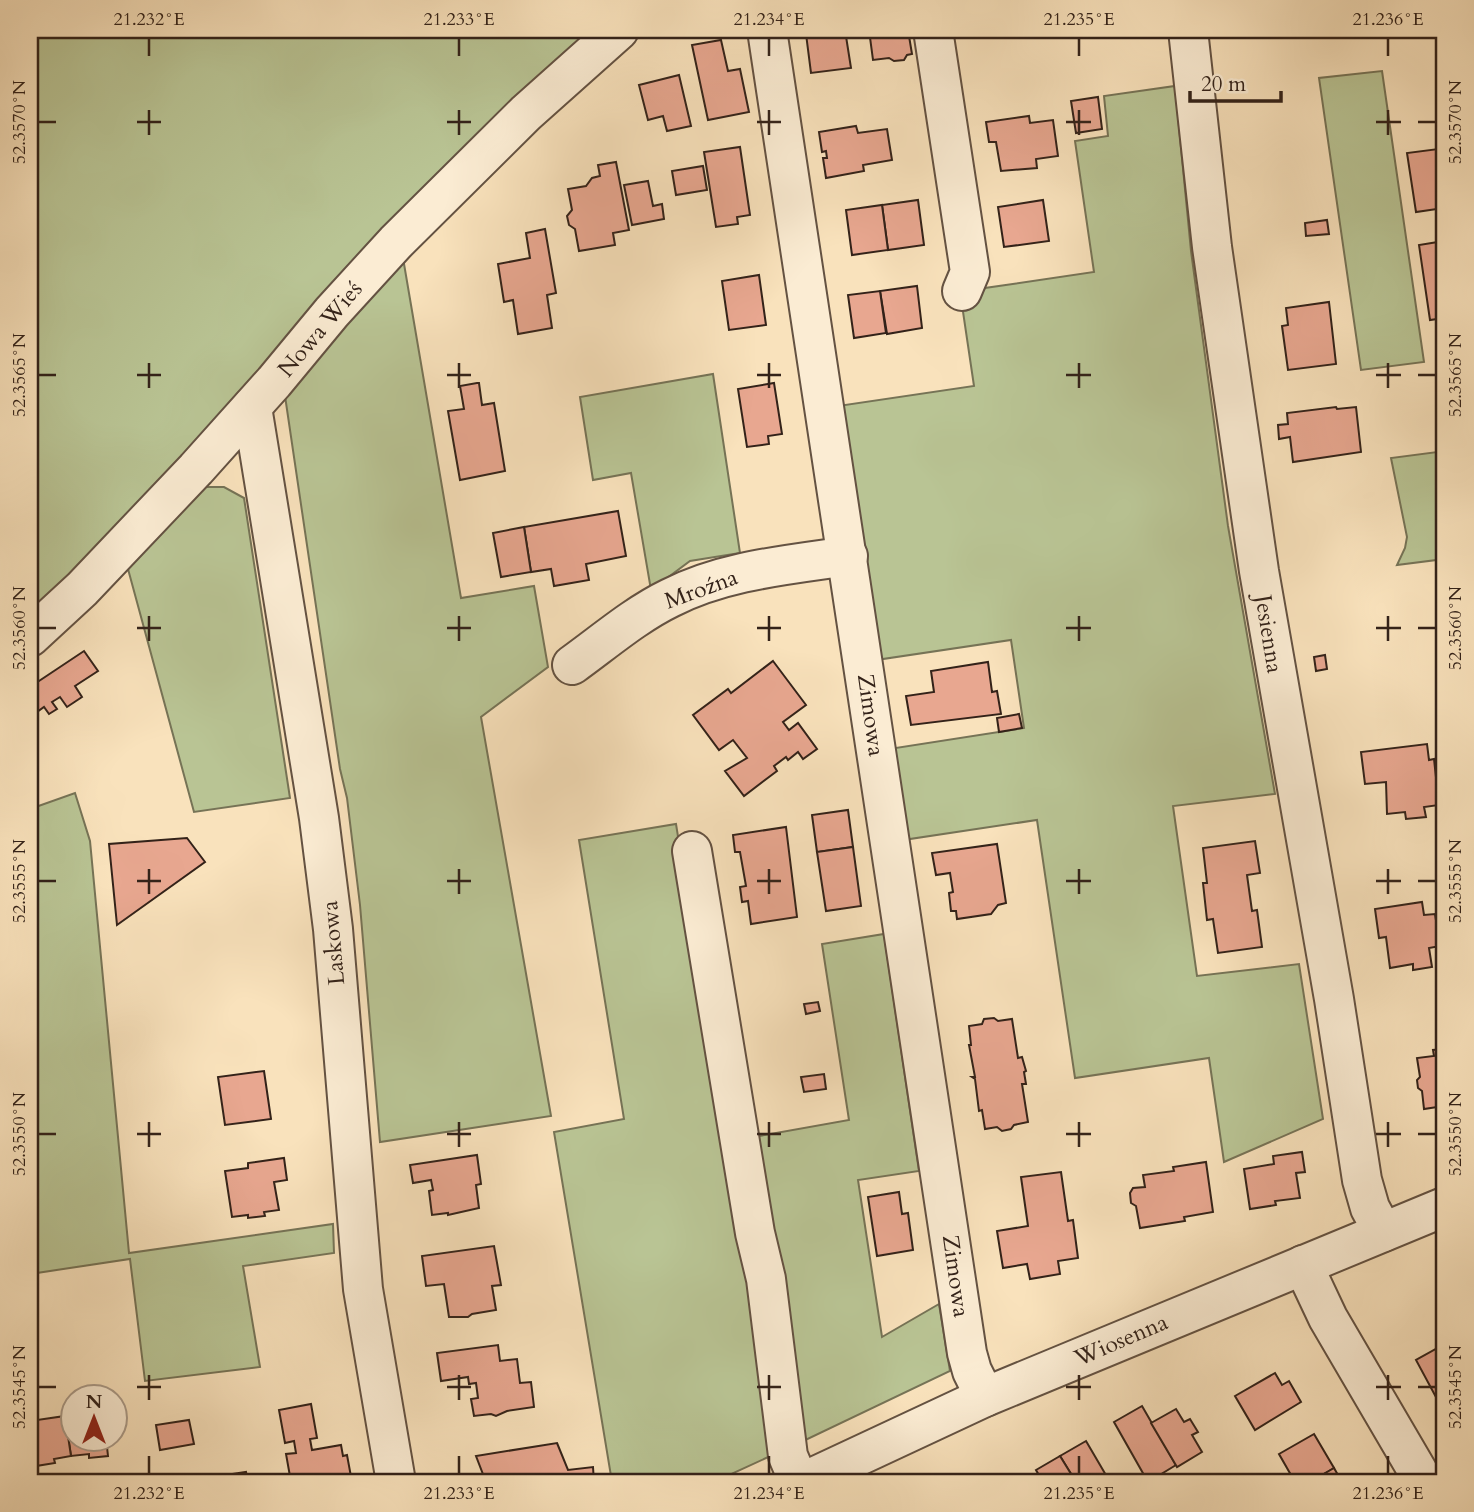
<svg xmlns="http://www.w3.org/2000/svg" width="1474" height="1512" font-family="Cardo,serif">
	<rect width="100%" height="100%" fill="#f9e2bc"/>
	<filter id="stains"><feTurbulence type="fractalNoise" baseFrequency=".00286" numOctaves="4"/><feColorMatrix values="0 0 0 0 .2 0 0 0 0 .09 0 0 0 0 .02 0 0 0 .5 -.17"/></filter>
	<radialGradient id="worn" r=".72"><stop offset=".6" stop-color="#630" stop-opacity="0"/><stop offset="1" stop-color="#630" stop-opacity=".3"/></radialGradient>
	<!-- green -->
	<g fill="#b9c494" stroke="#767356" stroke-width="2">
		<path d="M30 30H599L163 487 30 620Z"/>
		<path d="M1382 71 1424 362 1361 370 1319 78Z"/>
		<path d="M1175 86 1191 251 1228 526 1275 794 1173 806 1197 976 1299 964 1323 1119 1224 1162 1209 1058 1075 1078 1037 820 903 840 889 749 1024 728 1011 640 876 660 838 406 974 386 962 305 973 302 985 288 1094 272 1075 141 1108 136 1104 96Z"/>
		<path d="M403 258 461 598 534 586 548 667 481 717 551 1116 380 1142 360 905 347 798 340 769 285 396Z"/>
		<path d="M713 374 740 553 690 561 651 590 631 473 593 480 580 397Z"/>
		<path d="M1437 452 1444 504V559L1397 565 1405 548 1407 537 1391 458Z"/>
		<path d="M203 487H224L244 498 290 798 194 812 128 569Z"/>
		<path d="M75 793 90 841 129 1253 333 1224 334 1253 243 1266 260 1367 145 1381 130 1259 30 1274V809Z"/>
		<path d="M676 824 777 1453 714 1482H612L554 1132 624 1119 579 840Z"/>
		<path d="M884 934 919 1171 858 1180 882 1337 939 1304 950 1371 795 1445 754 1137 849 1120 822 944Z"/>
	</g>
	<!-- building -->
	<g fill="#e8a790" stroke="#332219" stroke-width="2">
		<path d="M845 30 851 68 811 73 806 34Z"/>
		<path d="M869 30H908L912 54 907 55 904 60 894 61 889 58 873 60Z"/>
		<path d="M985 30H1032L986 36Z"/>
		<path d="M721 40 728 71 740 69 749 112 708 120 692 45Z"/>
		<path d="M679 75 691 126 667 131 663 116 648 120 639 85Z"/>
		<path d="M1098 97 1102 129 1076 133 1071 101Z"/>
		<path d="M1029 116 1030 123 1053 120 1058 156 1036 159 1037 168 1001 171 996 142H989L986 122Z"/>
		<path d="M856 126 858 133 887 129 892 160 863 165 864 171 826 178 823 158H827L826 151 822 152 819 132Z"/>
		<path d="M740 147 750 215 737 217 738 224 716 227 704 152Z"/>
		<path d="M1438 149 1444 208 1416 212 1407 153Z"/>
		<path d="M616 162 629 230 613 233 615 245 579 251 575 229 569 225 567 216 572 210 568 189 586 186 592 178 600 176 598 165Z"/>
		<path d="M703 166 707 190 676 195 672 171Z"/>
		<path d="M648 181 653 206 662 204 664 219 632 225 624 185Z"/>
		<path d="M918 200 924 245 888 250 882 205Z"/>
		<path d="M1043 200 1049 241 1004 247 998 207Z"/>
		<path d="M882 205 888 250 852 255 846 210Z"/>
		<path d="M1327 220 1329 234 1306 236 1305 223Z"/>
		<path d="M545 229 556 293 547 295 552 328 518 334 513 300 504 302 498 264 530 258 526 233Z"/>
		<path d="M1444 241V318L1430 320 1419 245Z"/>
		<path d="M759 275 766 325 729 330 722 281Z"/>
		<path d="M917 286 922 328 887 334 880 291Z"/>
		<path d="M880 291 886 333 854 338 848 295Z"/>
		<path d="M1329 302 1336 364 1288 370 1282 326 1288 325 1286 308Z"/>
		<path d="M477 383H479L482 405 494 403 505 471 460 480 448 411 464 409 460 386Z"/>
		<path d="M774 383 782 434 768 436 769 444 747 447 738 389Z"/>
		<path d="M1336 407 1337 409 1356 407 1361 452 1293 462 1290 437 1279 439 1278 425 1288 424 1287 413Z"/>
		<path d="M618 511 626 556 586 564 589 580 554 586 551 569 531 572 524 527Z"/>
		<path d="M524 527 531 572 501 577 493 533Z"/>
		<path d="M84 651 98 671 75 686 82 697 67 707 60 697 52 702 57 709 49 714 44 707 30 717V687Z"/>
		<path d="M1325 655 1327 669 1316 671 1314 657Z"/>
		<path d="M773 661 806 705 783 722 789 730 798 723 817 749 803 759 798 752 788 760 786 757 774 766 777 771 744 796 725 771 747 758 733 740 719 750 693 715 728 689 731 693Z"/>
		<path d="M988 662 992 692 997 691 1001 714 911 725 906 696 934 692 931 671Z"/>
		<path d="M1019 714 1022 728 999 732 997 718Z"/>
		<path d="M1427 744 1429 760 1434 759 1439 805 1424 807 1426 817 1406 819 1405 812 1387 814 1386 782 1365 784 1361 752Z"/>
		<path d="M848 810 853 847 817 852 812 815Z"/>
		<path d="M786 827 797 917 751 924 748 901 742 902 740 887 746 886 740 852H735L733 835Z"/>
		<path d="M187 838 205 862 117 925 109 844Z"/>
		<path d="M1255 841 1260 873 1247 875 1252 911 1257 910 1262 947 1218 953 1213 919 1207 920 1203 883H1207L1203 848Z"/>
		<path d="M997 844 1006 903 998 905 991 914 957 919 956 911H951L949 893 953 892 950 873 936 875 932 853Z"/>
		<path d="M853 847 861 906 826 911 817 852Z"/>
		<path d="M1422 902 1424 915 1435 914 1440 946 1429 948 1432 967 1413 970V964L1390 968 1386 937 1379 938 1375 909Z"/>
		<path d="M818 1002 820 1011 806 1014 804 1004Z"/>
		<path d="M994 1018 998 1021 1012 1019 1018 1058 1022 1057 1026 1071 1024 1072 1026 1084H1022L1028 1122 1014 1125 1011 1129 1002 1131 997 1127 985 1129 982 1110 979 1111 975 1079 972 1077H975L969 1045H971L969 1026 982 1024 984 1019Z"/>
		<path d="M1444 1049V1106L1424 1109 1422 1091 1418 1088 1417 1080 1420 1077 1417 1058 1434 1056 1433 1050Z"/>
		<path d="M264 1071 271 1119 225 1125 218 1077Z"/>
		<path d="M824 1074 826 1089 804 1092 801 1077Z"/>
		<path d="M1302 1152 1305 1172 1296 1173 1300 1198 1275 1201 1276 1205 1250 1209 1244 1169 1274 1164 1273 1156Z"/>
		<path d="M477 1155 481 1184 476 1185 479 1208 448 1215V1213L432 1215 429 1191 433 1190 431 1180 413 1183 410 1165Z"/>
		<path d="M284 1158 287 1180 274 1182 279 1210 264 1212 265 1216 248 1218V1215L232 1217 225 1171 248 1168V1163Z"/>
		<path d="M1206 1162 1213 1212 1184 1217 1185 1221 1140 1228 1136 1206 1131 1203 1130 1193 1133 1188 1145 1187 1143 1175 1174 1171 1173 1167Z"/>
		<path d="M1061 1172 1068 1221 1073 1220 1078 1258 1058 1261 1060 1274 1030 1279 1027 1264 1003 1268 997 1231 1028 1226 1021 1177Z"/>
		<path d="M899 1192 902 1214 908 1213 913 1250 877 1256 868 1197Z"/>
		<path d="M494 1246 501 1285 492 1286 496 1310 472 1314 468 1317H449L444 1284 426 1286 422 1256Z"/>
		<path d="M498 1345 500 1361 517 1359 520 1383 531 1382 534 1407 507 1411 496 1416 491 1414 474 1416 471 1399 478 1398 476 1383 469 1384 468 1377 441 1381 437 1353Z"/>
		<path d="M1443 1345 1444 1348V1412L1416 1360Z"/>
		<path d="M1275 1373 1282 1385 1289 1381 1301 1402 1255 1430 1235 1396Z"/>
		<path d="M311 1404 317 1438 310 1439 312 1450 341 1445 343 1456 347 1455 352 1482H291L286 1454 296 1453 294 1441 285 1443 279 1410Z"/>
		<path d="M1142 1406 1176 1465 1148 1482 1114 1422Z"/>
		<path d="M1176 1409 1184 1422 1190 1419 1198 1432 1192 1435 1202 1452 1177 1467 1151 1423Z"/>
		<path d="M74 1414V1438H106L108 1456 89 1458V1454L71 1456 65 1416Z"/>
		<path d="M65 1416 71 1456 54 1459 55 1463 36 1466 30 1421Z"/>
		<path d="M189 1420 194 1444 160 1450 156 1425Z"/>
		<path d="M1314 1434 1334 1468 1310 1482H1295L1279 1454Z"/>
		<path d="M1086 1441 1110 1482H1076L1060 1456Z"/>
		<path d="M557 1443 568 1470 593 1467 594 1482H486L476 1456Z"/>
		<path d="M1060 1456 1076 1482H1043L1036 1470Z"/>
		<path d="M1334 1468 1342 1482H1310Z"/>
		<path d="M246 1472 248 1482H199V1479Z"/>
	</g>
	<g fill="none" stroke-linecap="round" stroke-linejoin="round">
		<!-- minor casing -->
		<g stroke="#645242" stroke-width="42">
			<g id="minor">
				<path d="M767 30 967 1353 972 1371 985 1397"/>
				<path d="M933 30 970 272 962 291"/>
				<path d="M1188 30 1212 247 1259 571 1334 999 1362 1180 1370 1208 1383 1232"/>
				<path d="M252 407 319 818 333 929 363 1289 396 1482"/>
				<path d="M30 637 82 589 196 469 274 382 332 312 396 242 526 113 619 30"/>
				<path d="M572 665C604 642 635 615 670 598 725 570 788 565 848 556"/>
				<path d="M692 851 755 1233 766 1279 788 1456 799 1482"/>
				<path d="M1303 1265 1328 1318 1424 1482"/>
				<path d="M803 1482 985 1397 1444 1207"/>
			</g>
		</g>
		<!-- minor -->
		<use href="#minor" stroke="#fbecd3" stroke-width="38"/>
	</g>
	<!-- ticks -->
	<path fill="none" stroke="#332219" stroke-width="2.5" d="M149 38V56M459 38V56M769 38V56M1079 38V56M1388 38V56M149 110V135M459 110V135M769 110V135M1079 110V135M1388 110V135M38 122H56M137 122H161M447 122H471M757 122H781M1066 122H1091M1376 122H1401M1418 122H1436M149 363V388M459 363V388M769 363V388M1079 363V388M1388 363V388M38 375H56M137 375H161M447 375H471M757 375H781M1066 375H1091M1376 375H1401M1418 375H1436M149 616V641M459 616V641M769 616V641M1079 616V641M1388 616V641M38 628H56M137 628H161M447 628H471M757 628H781M1066 628H1091M1376 628H1401M1418 628H1436M149 869V894M459 869V894M769 869V894M1079 869V894M1388 869V894M38 881H56M137 881H161M447 881H471M757 881H781M1066 881H1091M1376 881H1401M1418 881H1436M149 1122V1147M459 1122V1147M769 1122V1147M1079 1122V1147M1388 1122V1147M38 1134H56M137 1134H161M447 1134H471M757 1134H781M1066 1134H1091M1376 1134H1401M1418 1134H1436M149 1375V1400M459 1375V1400M769 1375V1400M1079 1375V1400M1388 1375V1400M38 1387H56M137 1387H161M447 1387H471M757 1387H781M1066 1387H1091M1376 1387H1401M1418 1387H1436M149 1456V1474M459 1456V1474M769 1456V1474M1079 1456V1474M1388 1456V1474"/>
	<g text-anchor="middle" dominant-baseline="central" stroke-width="5" stroke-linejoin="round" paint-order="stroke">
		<!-- street labels -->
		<g font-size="23" fill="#332219" stroke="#fbecd3">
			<text transform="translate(320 329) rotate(-50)">Nowa Wieś</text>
			<text transform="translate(701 589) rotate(-20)">Mroźna</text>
			<text transform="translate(1269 634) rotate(81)">Jesienna</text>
			<text transform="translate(871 715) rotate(82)">Zimowa</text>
			<text transform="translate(333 943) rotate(-95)">Laskowa</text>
			<text transform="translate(956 1276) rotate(82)">Zimowa</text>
			<text transform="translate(1121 1340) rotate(-23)">Wiosenna</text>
		</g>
	</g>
	<!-- margin -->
	<rect width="1474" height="1512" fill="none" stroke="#f9e2bc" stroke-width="77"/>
	<!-- north arrow -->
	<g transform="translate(94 1418)"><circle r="33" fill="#fbecd3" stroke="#ab9b89" stroke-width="2"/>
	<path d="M0-5L12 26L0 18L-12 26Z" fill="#8f2418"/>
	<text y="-10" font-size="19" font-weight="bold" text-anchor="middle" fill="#332219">N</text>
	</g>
	<!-- scale -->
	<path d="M1190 91v10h91v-10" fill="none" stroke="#332219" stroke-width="3.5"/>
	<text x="1201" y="91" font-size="21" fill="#332219" stroke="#fbecd3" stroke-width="5" paint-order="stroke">20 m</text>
	<rect x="38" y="38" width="1398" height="1436" fill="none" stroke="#332219" stroke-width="2.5"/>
	<g font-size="18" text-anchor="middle" fill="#332219">
		<text x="149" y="25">21.232°E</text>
		<text x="459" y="25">21.233°E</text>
		<text x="769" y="25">21.234°E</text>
		<text x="1079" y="25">21.235°E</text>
		<text x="1388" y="25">21.236°E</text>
		<text transform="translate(19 122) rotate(-90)" y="6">52.3570°N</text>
		<text transform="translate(1455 122) rotate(-90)" y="6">52.3570°N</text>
		<text transform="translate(19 375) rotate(-90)" y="6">52.3565°N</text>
		<text transform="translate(1455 375) rotate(-90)" y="6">52.3565°N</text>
		<text transform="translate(19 628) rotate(-90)" y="6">52.3560°N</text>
		<text transform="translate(1455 628) rotate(-90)" y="6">52.3560°N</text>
		<text transform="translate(19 881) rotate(-90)" y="6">52.3555°N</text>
		<text transform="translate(1455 881) rotate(-90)" y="6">52.3555°N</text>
		<text transform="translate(19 1134) rotate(-90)" y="6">52.3550°N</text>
		<text transform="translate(1455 1134) rotate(-90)" y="6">52.3550°N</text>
		<text transform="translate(19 1387) rotate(-90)" y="6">52.3545°N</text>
		<text transform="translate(1455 1387) rotate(-90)" y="6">52.3545°N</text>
		<text x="149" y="1499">21.232°E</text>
		<text x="459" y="1499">21.233°E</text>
		<text x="769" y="1499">21.234°E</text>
		<text x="1079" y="1499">21.235°E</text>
		<text x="1388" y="1499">21.236°E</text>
	</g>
	<rect width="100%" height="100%" filter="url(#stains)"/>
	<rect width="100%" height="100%" fill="url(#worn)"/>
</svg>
